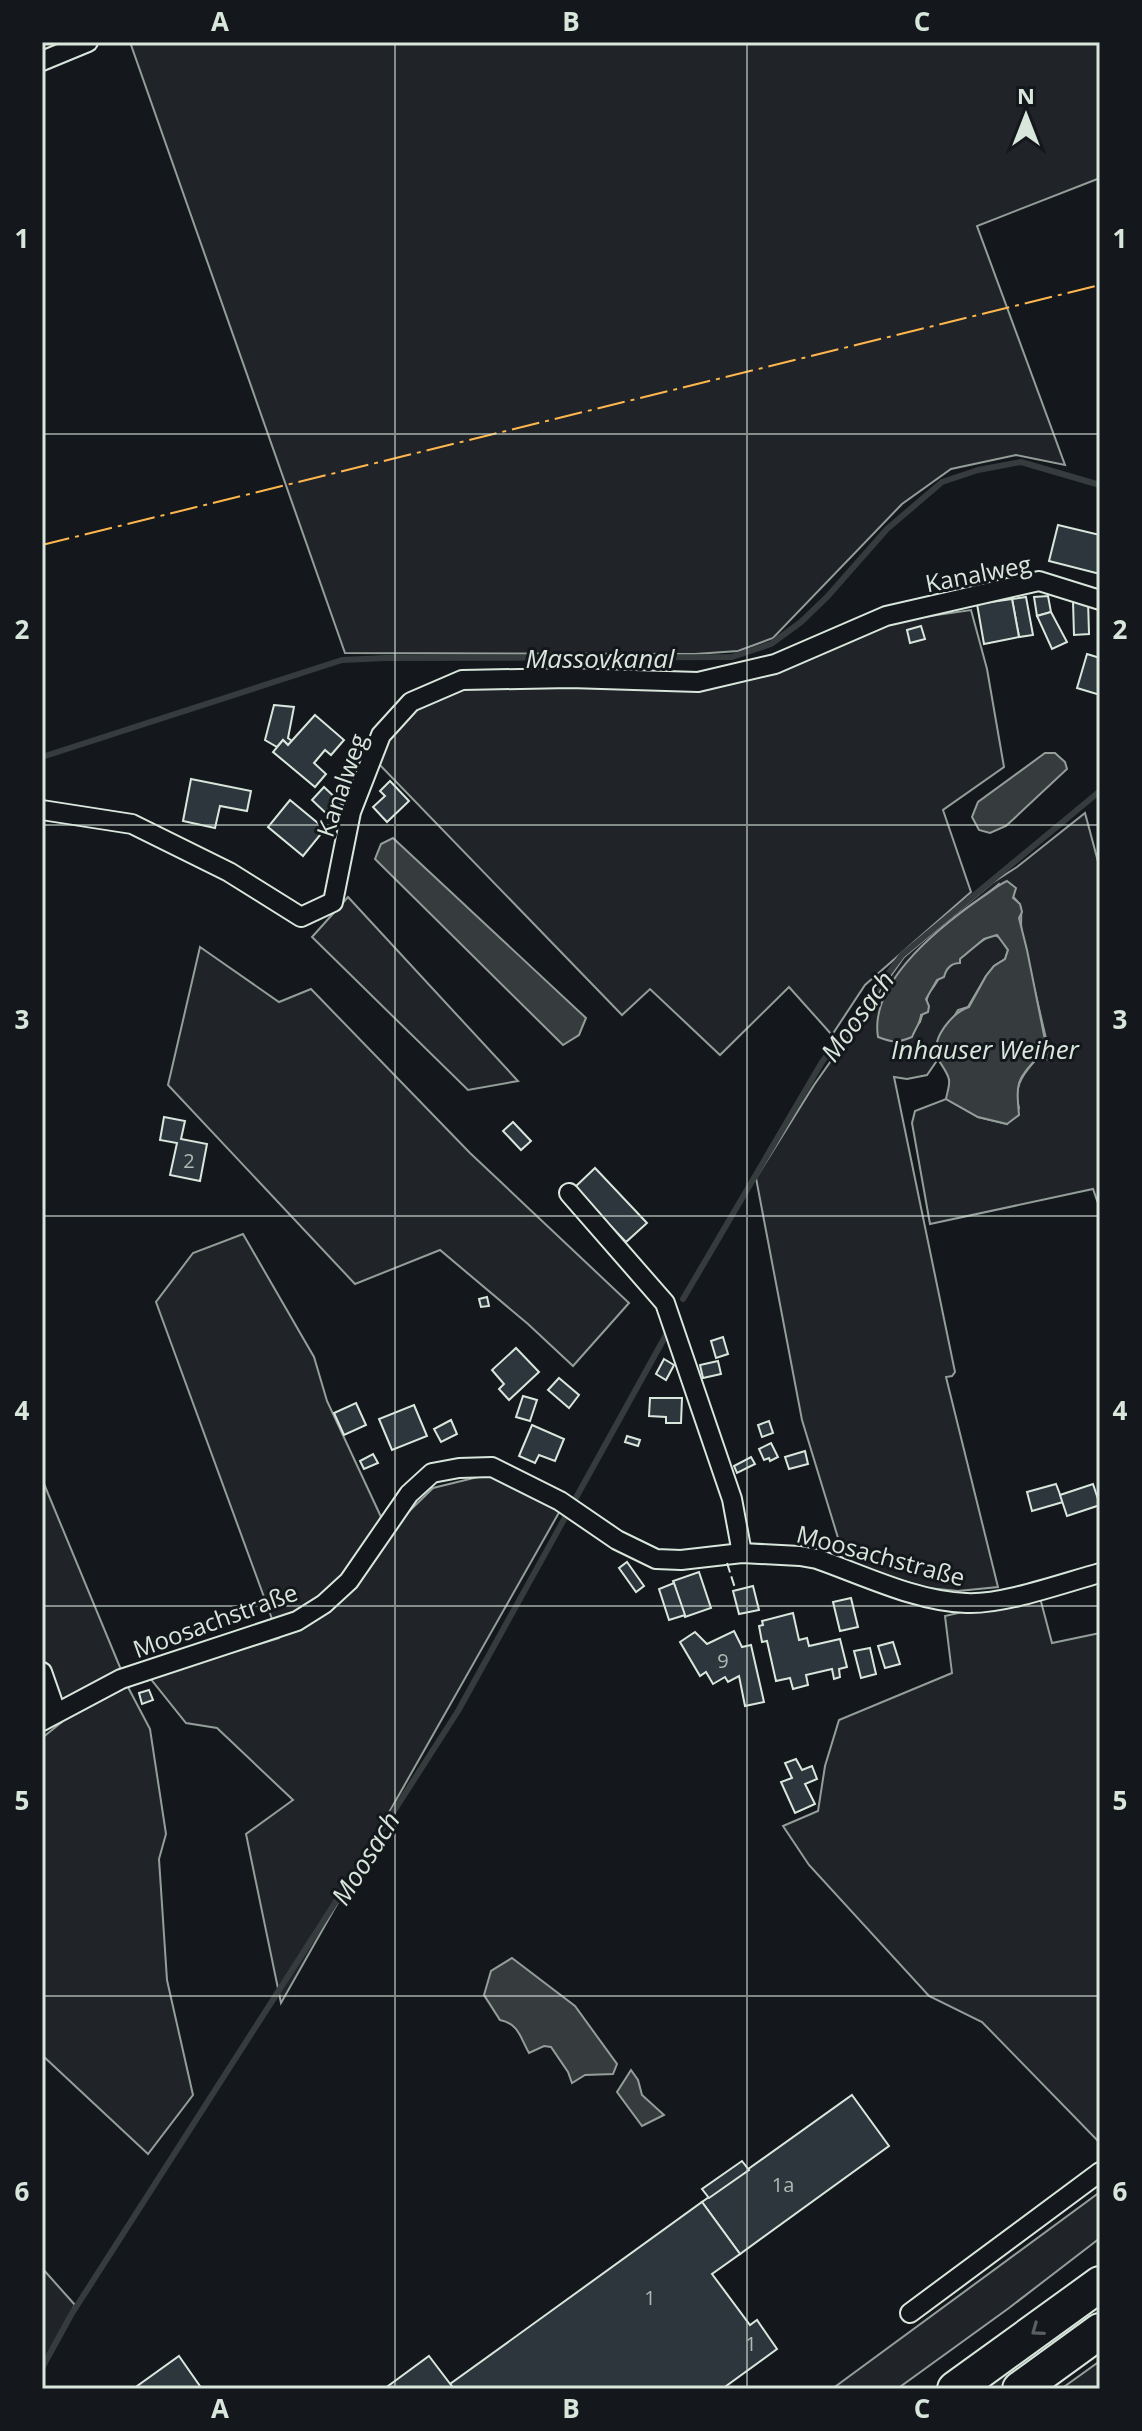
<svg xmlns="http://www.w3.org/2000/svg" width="1142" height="2431" font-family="'Open Sans',sans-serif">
	<rect width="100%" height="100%" fill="#14181c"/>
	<!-- green -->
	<g fill="#202428" stroke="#939e99" stroke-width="2">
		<path d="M130 42H1100V178L977 226 1065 465 1016 455 951 469 902 504 773 638 738 651 695 654 345 653Z"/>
		<path d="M971 610 987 669 1004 767 943 810 971 892 865 985 832 1035 789 987 720 1055 650 989 622 1015 377 762 388 738 418 704 460 684 694 686 889 622Z"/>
		<path d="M1085 813 1100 869V1209L1093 1189 930 1224 912 1123 915 1111 946 1099 978 1117 1007 1124 1019 1108C1012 1086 1025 1071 1040 1055L1048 1060 1047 1043 1022 935C1020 925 1022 917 1021 909 1020 900 1005 891 999 884 988 894 975 901 964 910 930 937 895 967 880 1008L915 1028 920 1022 929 992C936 986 938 977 945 971 956 960 980 941 993 934L1001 938 1008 950 1005 959 994 966 986 976 968 1007 958 1010 935 1048 938 1059 927 1075 907 1079 894 1077 955 1372 952 1376 946 1377 998 1587 958 1591 928 1588 846 1564 802 1420 756 1178 814 1085 904 957 992 883 1017 867Z"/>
		<path d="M348 897 518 1081 468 1090 312 937Z"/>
		<path d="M200 947 279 1002 311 989 470 1153 629 1303 573 1366 528 1324 440 1250 355 1284 168 1085Z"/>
		<path d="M243 1234 314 1357 327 1401 382 1519 394 1526 433 1488 490 1474 561 1509 281 2003 246 1834 293 1800 217 1728 186 1723 150 1678 279 1638 156 1302 193 1253Z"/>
		<path d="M42 1479 129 1689 150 1729 166 1834 159 1859 167 1980 193 2095 148 2154 42 2055V1738L62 1722 42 1657Z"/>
		<path d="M1039 1594 1052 1643 1100 1633V2143L982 2022 929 1996 809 1865 783 1826 818 1811 825 1766 839 1720 952 1673 945 1616Z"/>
		<path d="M1100 2192V2238L1009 2308 897 2389H832Z"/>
		<path d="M42 2268 75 2305 42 2365Z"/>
		<path d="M1100 2305V2318L1002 2389H984Z"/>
		<path d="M1100 2361V2389H1061Z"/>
	</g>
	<!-- water -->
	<g fill="#363b3e" stroke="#939e99" stroke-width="2">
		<path d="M1045 753H1055L1065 762 1067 769 1006 826 990 833 979 830 972 817 978 802Z"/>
		<path d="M393 838 586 1018 579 1035 563 1045 375 859 381 844Z"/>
		<path d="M1007 881 1016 888 1013 898 1020 904 1022 912 1019 918 1027 950 1049 1060 1039 1056C1016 1081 1016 1082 1019 1115L1007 1124 978 1117 946 1099C947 1093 950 1085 949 1080 948 1072 940 1064 937 1057 931 1038 952 1013 969 1007L986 976 994 966 1005 959 1008 950 997 935 984 939 960 959V963C951 963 946 969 944 977L937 980 926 999 929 1006 928 1012 921 1015C920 1024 915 1029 912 1037 897 1043 894 1043 878 1037 869 982 941 926 981 898 990 892 998 885 1007 881Z"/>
		<path d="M512 1958 575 2006 617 2064 613 2074 585 2075 572 2083 568 2072 551 2047 544 2046 529 2053C520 2037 519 2024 500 2020L484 1995 491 1971Z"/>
		<path d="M631 2070 638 2080 642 2095 664 2115 642 2126 617 2092Z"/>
	</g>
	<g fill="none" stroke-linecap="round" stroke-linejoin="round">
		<!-- stream -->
		<g stroke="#363b3e" stroke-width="6">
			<path d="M42 757 342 660 386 658 732 657 771 644 801 622 827 597 887 529 942 482 978 470 1021 462 1100 485"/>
			<path d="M683 1299 822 1062 902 955 1100 791"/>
			<path d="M42 2368 71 2315 458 1711 666 1335"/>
		</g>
	</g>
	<!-- building -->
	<g fill="#2c363c" stroke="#d8e6dc" stroke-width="2">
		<path d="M1058 525 1100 535V574L1049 561Z"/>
		<path d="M1048 596 1051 612 1037 616 1034 597Z"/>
		<path d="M1026 597 1033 635 1019 637 1012 599Z"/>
		<path d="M1012 599 1019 637 984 644 977 604Z"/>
		<path d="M1088 600 1089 634 1074 635 1073 601Z"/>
		<path d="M1051 612 1067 642 1052 649 1037 616Z"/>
		<path d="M921 626 925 639 910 643 907 630Z"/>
		<path d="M1087 654 1100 658V695L1077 688Z"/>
		<path d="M274 705 294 707 288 738 292 741 288 745 283 740 277 747 265 740Z"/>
		<path d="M315 715 344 740 331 755 325 750 314 763 326 774 315 787 273 752 283 740 288 745Z"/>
		<path d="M191 779 251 791 247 811 220 806 215 828 183 821Z"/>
		<path d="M390 781 409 801 387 822 373 807 385 796 380 791Z"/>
		<path d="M324 787 342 804 330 817 312 800Z"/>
		<path d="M290 800 325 829 303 856 268 827Z"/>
		<path d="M164 1117 185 1121 181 1139 207 1144 200 1181 170 1175 177 1143 160 1140Z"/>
		<path d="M513 1122 531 1141 521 1150 503 1131Z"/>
		<path d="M595 1168 647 1223 626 1242 574 1188Z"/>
		<path d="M487 1297 489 1306 481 1307 479 1299Z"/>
		<path d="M723 1337 728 1354 716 1358 711 1341Z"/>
		<path d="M516 1348 539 1372 509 1400 499 1389 504 1384 492 1370Z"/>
		<path d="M664 1359 674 1365 666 1380 656 1374Z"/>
		<path d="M718 1361 721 1374 703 1378 700 1365Z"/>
		<path d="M559 1378 579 1395 569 1408 548 1390Z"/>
		<path d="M523 1396 537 1400 530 1421 516 1417Z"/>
		<path d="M650 1398H682L681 1423H666V1417L649 1416Z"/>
		<path d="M356 1403 366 1425 344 1435 334 1413Z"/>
		<path d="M414 1405 427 1436 392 1450 379 1419Z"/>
		<path d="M451 1420 457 1434 441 1442 434 1429Z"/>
		<path d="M769 1421 773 1433 762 1437 758 1425Z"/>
		<path d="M532 1425 564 1439 555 1461 539 1455 535 1463 519 1456Z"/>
		<path d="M627 1436 640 1440 638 1446 625 1442Z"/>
		<path d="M771 1443 778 1457 770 1461 769 1458 764 1460 759 1449Z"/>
		<path d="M805 1451 808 1464 789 1469 785 1457Z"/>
		<path d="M373 1454 378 1463 364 1469 360 1461Z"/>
		<path d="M751 1457 755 1464 737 1473 734 1466Z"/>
		<path d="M1056 1484 1063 1502 1032 1511 1027 1492Z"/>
		<path d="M1093 1484 1100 1505 1067 1516 1060 1495Z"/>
		<path d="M627 1562 644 1586 636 1592 619 1568Z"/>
		<path d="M699 1572 711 1608 685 1617 673 1581Z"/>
		<path d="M674 1583 685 1615 669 1620 659 1589Z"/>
		<path d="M753 1586 759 1610 739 1614 733 1591Z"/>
		<path d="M851 1598 858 1627 840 1631 833 1602Z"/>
		<path d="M793 1613 799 1640 807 1638 809 1646 840 1639 847 1667 839 1669 840 1677 834 1679 832 1669 806 1675 808 1685 793 1689 790 1678 776 1681 767 1641 762 1642 759 1626 763 1625 762 1621Z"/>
		<path d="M734 1631 742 1647 751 1645 764 1702 745 1706 739 1676 728 1682 725 1677 713 1684 706 1672 700 1676 680 1642 695 1632 707 1644Z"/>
		<path d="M893 1642 900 1664 885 1668 878 1646Z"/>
		<path d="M870 1648 876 1674 861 1678 854 1651Z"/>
		<path d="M149 1690 153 1700 142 1704 139 1693Z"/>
		<path d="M796 1759 802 1770 812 1766 817 1779 805 1784 815 1804 795 1813 781 1782 792 1778 785 1763Z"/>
		<path d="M852 2095 889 2146 740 2254 702 2202Z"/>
		<path d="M742 2161 749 2170 709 2198 702 2189Z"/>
		<path d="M702 2202 740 2254 712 2274 750 2325 757 2320 777 2349 722 2389H454L450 2384Z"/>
		<path d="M179 2356 202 2389H133Z"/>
		<path d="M429 2356 454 2389H384Z"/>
	</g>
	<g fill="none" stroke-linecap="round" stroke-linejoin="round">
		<!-- minor casing -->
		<g stroke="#d8e6dc" stroke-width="22">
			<g id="minor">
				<path d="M42 61 88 42"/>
				<path d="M42 810 132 824 229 872 301 917 333 902 351 812 381 735 411 702 462 680 570 678 698 682 775 664 886 616 1039 581 1100 600"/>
				<path d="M569 1193 665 1303 732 1499 742 1553"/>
				<path d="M42 1672 56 1712"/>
				<path d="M42 1721 121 1679 297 1621 324 1604 349 1581 409 1494 432 1473 459 1468 492 1467 560 1501 617 1540 656 1559 681 1560 742 1553 800 1556 817 1559C863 1575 918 1602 966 1603 1003 1605 1063 1583 1100 1573"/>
				<path d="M910 2313 1100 2172"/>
			</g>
		</g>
		<!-- motorway casing -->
		<g stroke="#d8e6dc" stroke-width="38">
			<g id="motorway">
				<path d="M955 2389 1100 2284"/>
				<path d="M1020 2389 1100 2331"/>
			</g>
		</g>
		<!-- minor -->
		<use href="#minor" stroke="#14181c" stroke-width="18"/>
		<!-- motorway -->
		<use href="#motorway" stroke="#14181c" stroke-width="34"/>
		<!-- fence -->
		<path stroke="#d8e6dc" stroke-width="2" stroke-dasharray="10 4" stroke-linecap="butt" d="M727 1563 735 1588"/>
		<!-- power -->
		<path stroke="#ffb74d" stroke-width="2" stroke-dasharray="28 6 4 6" stroke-linecap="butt" d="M42 545 1100 285"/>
	</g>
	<!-- one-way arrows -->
	<defs><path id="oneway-chevron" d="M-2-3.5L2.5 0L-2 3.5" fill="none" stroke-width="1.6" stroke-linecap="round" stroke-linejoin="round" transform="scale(2)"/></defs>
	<use stroke="#59605f" href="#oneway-chevron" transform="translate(1037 2330) rotate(144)"/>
	<!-- grid -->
	<path fill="none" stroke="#d8e6dc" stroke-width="2" stroke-opacity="0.55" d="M395 42V2389M747 42V2389M42 434H1100M42 825H1100M42 1216H1100M42 1606H1100M42 1996H1100"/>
	<g text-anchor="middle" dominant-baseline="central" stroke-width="6" stroke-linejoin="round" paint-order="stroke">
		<!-- number labels -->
		<g font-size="20" fill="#adbab4">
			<text x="189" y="1160">2</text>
			<text x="723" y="1660">9</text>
			<text x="783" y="2184">1a</text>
			<text x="650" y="2297">1</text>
			<text x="751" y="2343">1</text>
		</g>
		<!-- street labels -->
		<g font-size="24" fill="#d8e6dc" stroke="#14181c">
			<text transform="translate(978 573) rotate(-11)">Kanalweg</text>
			<text transform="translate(341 785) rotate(-71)">Kanalweg</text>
			<text transform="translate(881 1555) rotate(15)">Moosachstraße</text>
			<text transform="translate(215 1620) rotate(-20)">Moosachstraße</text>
		</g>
		<!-- water labels -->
		<g font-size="26" font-style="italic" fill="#d8e6dc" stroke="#14181c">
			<text x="600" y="658">Massovkanal</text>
			<text transform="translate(857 1016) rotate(-54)">Moosach</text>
			<text x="985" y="1049">Inhauser Weiher</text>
			<text transform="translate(365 1858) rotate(-58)">Moosach</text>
		</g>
	</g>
	<!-- border -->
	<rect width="1142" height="2431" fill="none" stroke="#14181c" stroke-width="88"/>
	<!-- north arrow -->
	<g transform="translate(1026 116)" stroke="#14181c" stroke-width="6" paint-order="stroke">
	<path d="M0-6L14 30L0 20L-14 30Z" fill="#d8e6dc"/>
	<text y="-12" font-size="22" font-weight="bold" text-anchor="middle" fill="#d8e6dc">N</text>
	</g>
	<rect x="44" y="44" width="1054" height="2343" fill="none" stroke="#d8e6dc" stroke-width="3"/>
	<g font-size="26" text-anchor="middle" font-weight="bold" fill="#d8e6dc">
		<text x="220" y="31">A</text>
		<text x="571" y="31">B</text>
		<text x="922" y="31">C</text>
		<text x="22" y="248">1</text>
		<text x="1120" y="248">1</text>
		<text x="22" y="639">2</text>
		<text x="1120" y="639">2</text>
		<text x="22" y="1029">3</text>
		<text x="1120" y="1029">3</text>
		<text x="22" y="1420">4</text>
		<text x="1120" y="1420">4</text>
		<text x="22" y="1810">5</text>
		<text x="1120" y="1810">5</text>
		<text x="22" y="2201">6</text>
		<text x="1120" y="2201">6</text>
		<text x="220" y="2418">A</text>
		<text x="571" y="2418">B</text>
		<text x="922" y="2418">C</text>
	</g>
</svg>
